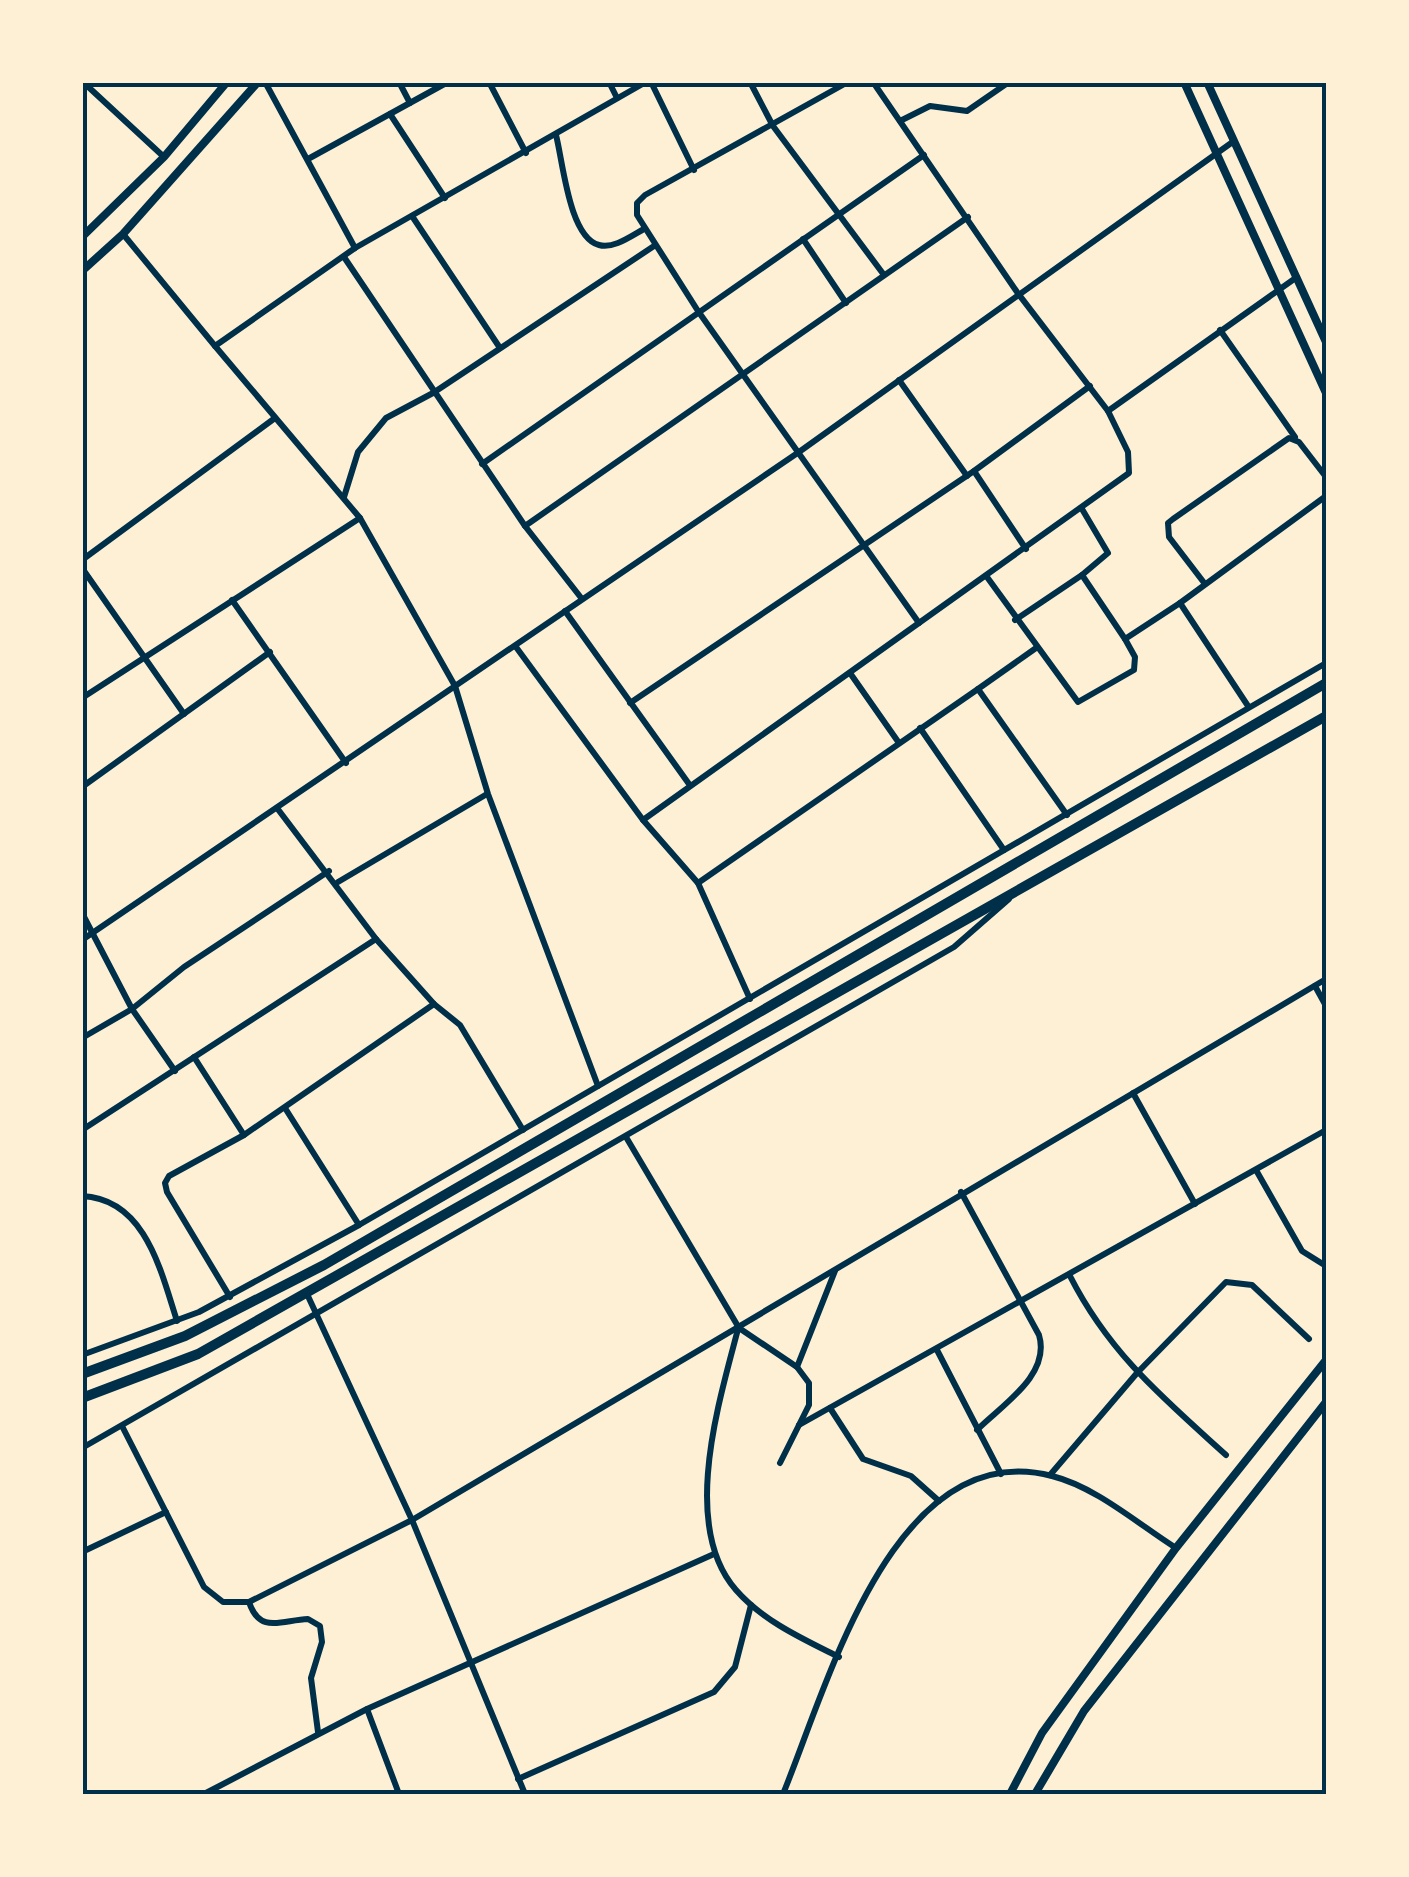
<svg xmlns="http://www.w3.org/2000/svg" width="1409" height="1877" font-family="'Open Sans',sans-serif">
	<rect width="100%" height="100%" fill="#fdf0d5"/>
	<g fill="none" stroke-linecap="round" stroke-linejoin="round">
		<!-- minor -->
		<g stroke="#003049" stroke-width="6">
			<path d="M83 82 164 157"/>
			<path d="M265 82 355 248 646 82"/>
			<path d="M399 82 410 103"/>
			<path d="M489 82 526 153"/>
			<path d="M609 82 617 98"/>
			<path d="M651 82 694 170"/>
			<path d="M750 82 773 126 884 275"/>
			<path d="M848 82 645 195 637 203V215L698 311 919 623"/>
			<path d="M390 114 445 198"/>
			<path d="M900 121 930 106 967 111 1009 82"/>
			<path d="M556 135C563 162 569 237 599 245 614 249 631 236 644 229"/>
			<path d="M308 159 448 82"/>
			<path d="M412 216 500 348"/>
			<path d="M123 234 215 346"/>
			<path d="M803 239 846 303"/>
			<path d="M355 248 215 346 360 518 455 686 488 794 598 1086"/>
			<path d="M344 257 525 526 582 599"/>
			<path d="M1220 330 1295 437"/>
			<path d="M899 380 967 476"/>
			<path d="M1108 411 1297 277"/>
			<path d="M482 464 924 155"/>
			<path d="M974 471 1026 549"/>
			<path d="M344 497 358 452 386 418 433 393 654 246"/>
			<path d="M1082 509 1108 553 1082 575"/>
			<path d="M525 526 968 217"/>
			<path d="M82 560 275 418"/>
			<path d="M82 568 184 714"/>
			<path d="M987 577 1078 702 1134 670 1135 657 1125 639"/>
			<path d="M1205 584 1169 537 1168 523 1173 519 1289 438 1299 442 1326 477"/>
			<path d="M232 600 346 763"/>
			<path d="M565 611 689 784"/>
			<path d="M1015 620 1082 575 1125 639 1180 603"/>
			<path d="M516 647 643 820 698 883 750 999"/>
			<path d="M850 673 899 743"/>
			<path d="M978 689 1036 648"/>
			<path d="M82 698 360 518"/>
			<path d="M630 703 974 471 1090 386"/>
			<path d="M1248 706 1180 603 1326 496"/>
			<path d="M920 728 1004 850"/>
			<path d="M82 787 270 652"/>
			<path d="M277 808 376 939 434 1004 460 1025 523 1130"/>
			<path d="M643 820 1129 473 1128 452 1108 411 1017 292 873 82"/>
			<path d="M338 882 487 794"/>
			<path d="M698 883 978 689 1067 815"/>
			<path d="M82 913 132 1009 175 1071"/>
			<path d="M82 940 799 452 1234 141"/>
			<path d="M1315 986 1326 1006"/>
			<path d="M82 1038 132 1009 184 967 329 871"/>
			<path d="M194 1057 244 1135"/>
			<path d="M1133 1093 1195 1204"/>
			<path d="M285 1108 359 1225"/>
			<path d="M82 1130 376 939"/>
			<path d="M626 1137 739 1328 797 1367 809 1383V1405L780 1463"/>
			<path d="M1256 1170 1302 1251 1326 1266"/>
			<path d="M961 1192 1039 1335C1051 1375 1002 1405 977 1430"/>
			<path d="M82 1196C146 1199 161 1272 177 1321"/>
			<path d="M1070 1276C1109 1353 1163 1398 1226 1455"/>
			<path d="M307 1294 412 1520 525 1794"/>
			<path d="M230 1297 167 1192 165 1183 169 1176 244 1135 434 1004"/>
			<path d="M738 1329C719 1402 680 1526 736 1590 763 1621 803 1639 839 1657"/>
			<path d="M937 1350 1001 1474"/>
			<path d="M82 1355 199 1312 359 1225 1326 663"/>
			<path d="M797 1367 835 1271"/>
			<path d="M830 1408 863 1459 911 1476 939 1501"/>
			<path d="M799 1425 1326 1130"/>
			<path d="M122 1426 204 1587 223 1602H249L412 1520 1326 979"/>
			<path d="M82 1448 954 947 1009 899"/>
			<path d="M1050 1475 1137 1373 1226 1282 1252 1285 1309 1339"/>
			<path d="M82 1552 166 1512"/>
			<path d="M249 1602C260 1635 282 1620 308 1619L320 1626 322 1642 311 1678 318 1732"/>
			<path d="M367 1709 399 1794"/>
			<path d="M518 1779 714 1692 735 1667 751 1605"/>
			<path d="M204 1794 367 1709 714 1554"/>
			<path d="M783 1794C827 1688 893 1435 1052 1476 1096 1487 1138 1524 1176 1548"/>
		</g>
		<!-- tertiary -->
		<g stroke="#003049" stroke-width="8">
			<path d="M1184 82 1326 393"/>
			<path d="M1207 82 1326 342"/>
			<path d="M82 237 164 157 227 82"/>
			<path d="M82 271 123 234 258 82"/>
			<path d="M1010 1794 1042 1733 1176 1548 1326 1360"/>
			<path d="M1035 1794 1084 1711 1326 1402"/>
		</g>
		<!-- trunk -->
		<g stroke="#003049" stroke-width="10">
			<path d="M82 1374 185 1336 324 1265 1326 683"/>
			<path d="M82 1398 198 1354 1326 716"/>
		</g>
	</g>
	<!-- border -->
	<rect width="1409" height="1877" fill="none" stroke="#fdf0d5" stroke-width="170"/>
	<rect x="85" y="85" width="1239" height="1707" fill="none" stroke="#003049" stroke-width="4"/>
</svg>
